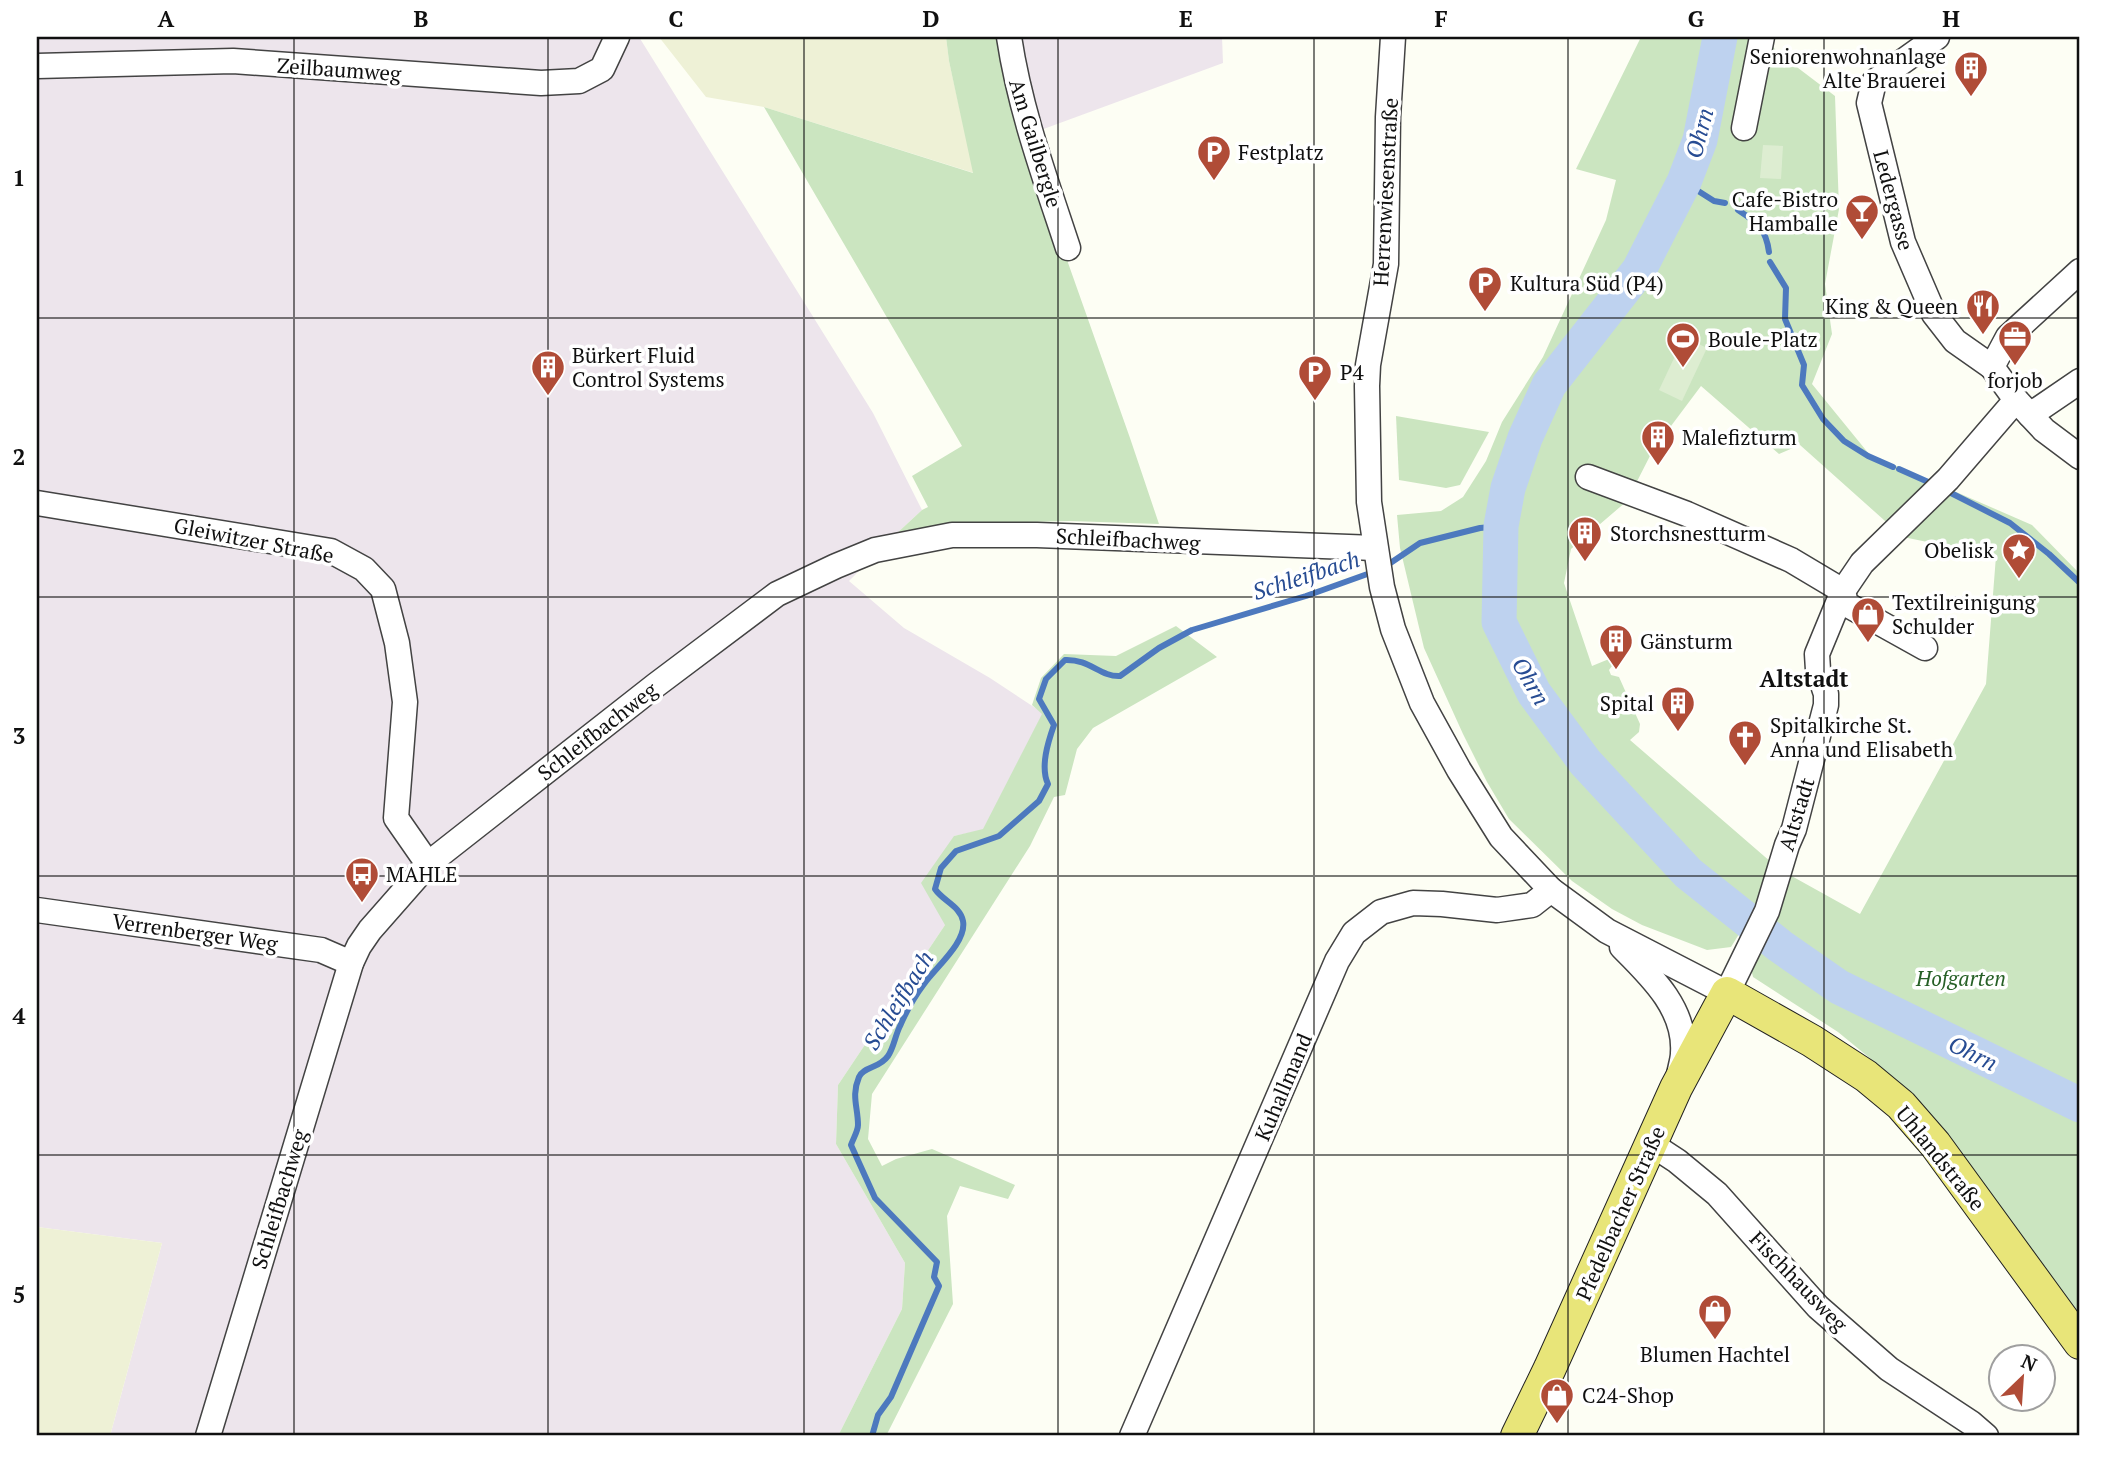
<svg xmlns="http://www.w3.org/2000/svg" width="2117" height="1473" font-family="'PT Serif',serif">
	<rect width="100%" height="100%" fill="#fdfef4"/>
	<!-- industrial -->
	<g fill="#ede5ec">
		<path d="M37 37H639L873 413 922 510 895 535 849 581 904 628 990 678 1043 713 983 830 954 836 945 925 838 1085 836 1144 905 1263 902 1309 838 1436H110L162 1243 37 1227Z"/>
		<path d="M1010 37H1222L1223 63 1030 134Z"/>
	</g>
	<!-- farmland -->
	<g fill="#eef1d6">
		<path d="M659 37H946L949 61 974 173 764 107 706 97Z"/>
		<path d="M37 1227 162 1243 110 1436H37Z"/>
	</g>
	<!-- green -->
	<g fill="#cbe5c0" fill-rule="evenodd">
		<path d="M946 37H1004L1032 161 1130 438 1159 524 1070 521 988 523 895 535 922 510 928 507 912 476 962 446 764 107 973 173 949 61Z"/>
		<path d="M1641 37H1766L1777 52 1835 96 1839 209 1825 284 1832 334 1812 384 1869 454 2032 525 2080 574V1343L1916 1102 1877 1064 1838 1032 1753 977 1749 960 1777 873 1731 947 1707 950 1642 925 1612 909 1572 881 1509 819 1487 782 1463 734 1424 648 1400 548 1397 515 1441 511 1463 497 1486 461 1502 422 1543 357 1606 220 1616 180 1576 169ZM1701 386 1779 454 1800 445 1903 537 1996 556 1986 684 1860 914 1779 869 1630 740 1639 732 1640 724 1619 677 1611 675 1609 670 1612 666 1609 659 1592 666 1564 583 1571 549 1627 501 1653 450Z"/>
		<path d="M1396 416 1489 432 1460 485 1446 488 1399 480Z"/>
		<path d="M1176 626 1217 657 1093 728 1077 749 1065 795 1054 797 1030 846 872 1094 868 1139 882 1166 896 1159 932 1149 1015 1185 1008 1199 960 1186 947 1216 953 1304 886 1436H838L902 1309 905 1263 836 1144 838 1085 945 925 921 883 954 836 983 829 1042 714 1032 705 1041 678 1064 654 1116 656Z"/>
	</g>
	<!-- pitch -->
	<g fill="#ddedd1">
		<path d="M1763 145 1783 146 1781 179 1760 178Z"/>
		<path d="M1684 337 1707 348 1682 401 1659 390Z"/>
	</g>
	<g fill="none" stroke-linecap="round" stroke-linejoin="round">
		<!-- stream -->
		<g stroke="#4d79be" stroke-width="6">
			<path d="M1684 182 1714 201 1725 203"/>
			<path d="M1738 210C1758 223 1766 229 1769 252"/>
			<path d="M1770 262 1786 288 1785 319 1804 365 1802 385 1823 419 1844 441 1868 456 1893 467"/>
			<path d="M1899 469 1935 485"/>
			<path d="M1945 490 2010 523 2049 554 2080 583"/>
			<path d="M1386 566 1420 543 1480 528 1501 526"/>
			<path d="M872 1436 878 1415 891 1397 939 1286 934 1277 937 1262 875 1198 851 1145C853 1139 858 1131 858 1125 858 1107 851 1096 859 1077 864 1066 879 1069 888 1056 894 1047 895 1036 900 1026 906 1012 915 996 924 984 935 968 967 942 963 921 960 906 943 901 935 889L941 868 956 851 999 836 1039 801 1048 784C1040 767 1048 742 1054 725L1039 699 1046 679 1065 660C1090 659 1100 677 1120 676L1159 648 1192 630 1306 596 1373 572"/>
		</g>
		<!-- river -->
		<path stroke="#bed2ef" stroke-width="35" d="M1720 37 1700 140 1684 182 1639 270 1549 385 1525 438 1508 488 1501 526 1499 622 1534 693 1585 762 1688 873 1780 946 1839 987 2080 1105"/>
		<!-- minor casing -->
		<g stroke="#434343" stroke-width="27">
			<g id="minor">
				<path d="M1009 37C1020 110 1045 178 1068 248"/>
				<path d="M1393 37 1388 117 1386 264 1368 365 1367 386 1369 502 1382 587 1393 629 1422 703 1459 770 1501 837 1551 890 1607 931 1727 993 1767 911 1787 845 1794 829 1826 705V694L1818 670 1817 654 1843 591 1862 563 1948 479 2016 400"/>
				<path d="M1937 37 1874 82 1869 103 1903 242 1934 314 1955 341 1992 367 2016 400 2044 430 2080 457"/>
				<path d="M37 66 233 61 541 83 579 81 602 69 617 37"/>
				<path d="M1744 128 1762 37"/>
				<path d="M1992 367 2008 337 2080 271"/>
				<path d="M2030 415 2080 381"/>
				<path d="M1588 477 1687 514 1791 560 1843 591"/>
				<path d="M37 503 331 551 364 569 383 589 397 643 405 702 396 818 428 864"/>
				<path d="M1843 591 1846 604 1925 648"/>
				<path d="M37 910 321 950 351 963"/>
				<path d="M1622 947C1651 976 1686 1009 1683 1053 1683 1060 1680 1068 1679 1075"/>
				<path d="M1651 1144 1677 1161 1717 1194 1818 1307 1889 1369 1971 1423 1986 1436"/>
				<path d="M208 1436 351 963 359 946 370 930 428 864 656 685 777 594 836 566 875 550 952 535H1037L1375 548"/>
				<path d="M1132 1436 1337 961 1354 933 1381 912 1413 903 1442 904 1497 910 1532 905 1551 890"/>
			</g>
		</g>
		<!-- major casing -->
		<g stroke="#212121" stroke-width="34">
			<path id="major" d="M1517 1436 1550 1368 1676 1088 1727 993 1812 1041 1866 1076 1901 1105 1935 1144 2080 1343"/>
		</g>
		<!-- minor -->
		<use href="#minor" stroke="#fff" stroke-width="24"/>
		<!-- major -->
		<use href="#major" stroke="#e8e579" stroke-width="32"/>
	</g>
	<!-- grid -->
	<path fill="none" stroke="#101010" stroke-width="2" stroke-opacity="0.55" d="M294 37V1436M548 37V1436M804 37V1436M1058 37V1436M1314 37V1436M1568 37V1436M1824 37V1436M37 318H2080M37 597H2080M37 876H2080M37 1155H2080"/>
	<!-- icons -->
	<defs>
		<g id="building-pin" transform="scale(1.75)"><path d="M0 17L-7.5 6A9.5 9.5 0 1 1 7.5 6Z" fill="#b04c37" stroke="#fff"/><path d="M-4-6H4V6H1V3H-1V6H-4ZM-2.5-4.3h1.7v1.8h-1.7ZM.8-4.3h1.7v1.8H.8ZM-2.5-1h1.7V.8h-1.7ZM.8-1h1.7V.8H.8Z" fill="#fff"/></g>
		<g id="parking-pin" transform="scale(1.75)"><path d="M0 17L-7.5 6A9.5 9.5 0 1 1 7.5 6Z" fill="#b04c37" stroke="#fff"/><path d="M-3.5-5.5H1a3.5 3.5 0 0 1 0 7H-1V5.5H-3.5ZM-1-3.4V-.6H.8a1.4 1.4 0 0 0 0-2.8Z" fill="#fff"/></g>
		<g id="bar-pin" transform="scale(1.75)"><path d="M0 17L-7.5 6A9.5 9.5 0 1 1 7.5 6Z" fill="#b04c37" stroke="#fff"/><path d="M-6-5H6L.8 .8V4.5H3.5V6h-7V4.5H-.8V.8Z" fill="#fff"/></g>
		<g id="restaurant-pin" transform="scale(1.75)"><path d="M0 17L-7.5 6A9.5 9.5 0 1 1 7.5 6Z" fill="#b04c37" stroke="#fff"/><path d="M-5-6h1v4h1v-4h1v4h1v-4h1v5L-1.5 .5V6h-2V.5L-5-1ZM5-6V6H3V1.5H1.5Q1.5-4 5-6Z" fill="#fff"/></g>
		<g id="office-pin" transform="scale(1.75)"><path d="M0 17L-7.5 6A9.5 9.5 0 1 1 7.5 6Z" fill="#b04c37" stroke="#fff"/><path d="M-6-3h4V-5.5h4V-3h4V5H-6ZM-1-4.5V-3h2v-1.5ZM-6 0V1H6V0Z" fill="#fff"/></g>
		<g id="stadium-pin" transform="scale(1.75)"><path d="M0 17L-7.5 6A9.5 9.5 0 1 1 7.5 6Z" fill="#b04c37" stroke="#fff"/><path d="M0-5a6.5 5 0 1 0 0 10a6.5 5 0 1 0 0-10ZM-3.5-1.8h7v3.6h-7Z" fill="#fff"/></g>
		<g id="sight-pin" transform="scale(1.75)"><path d="M0 17L-7.5 6A9.5 9.5 0 1 1 7.5 6Z" fill="#b04c37" stroke="#fff"/><path d="M0-6L1.8-2.2L6-1.7L2.9 1.2L3.7 5.4L0 3.3L-3.7 5.4L-2.9 1.2L-6-1.7L-1.8-2.2Z" fill="#fff"/></g>
		<g id="shop-pin" transform="scale(1.75)"><path d="M0 17L-7.5 6A9.5 9.5 0 1 1 7.5 6Z" fill="#b04c37" stroke="#fff"/><path d="M-5-2.5h2.3a2.7 3.5 0 0 1 5.4 0H5L5.5 6h-11ZM-1.5-2.5h3a1.5 2.3 0 0 0-3 0Z" fill="#fff"/></g>
		<g id="church-pin" transform="scale(1.75)"><path d="M0 17L-7.5 6A9.5 9.5 0 1 1 7.5 6Z" fill="#b04c37" stroke="#fff"/><path d="M-1.2-6h2.4v3.5h3.3v2.4h-3.3V6h-2.4V-.1h-3.3v-2.4h3.3Z" fill="#fff"/></g>
		<g id="bus-pin" transform="scale(1.75)"><path d="M0 17L-7.5 6A9.5 9.5 0 1 1 7.5 6Z" fill="#b04c37" stroke="#fff"/><path d="M-5-6H5V4H4V6H2V4H-2V6H-4V4H-5ZM-3.5-4V0h7V-4ZM-3.5 1.2v1.5H-2V1.2ZM2 1.2v1.5H3.5V1.2Z" fill="#fff"/></g>
	</defs>
	<g fill-rule="evenodd">
		<use href="#building-pin" x="1971" y="68"/>
		<use href="#parking-pin" x="1214" y="152"/>
		<use href="#bar-pin" x="1862" y="211"/>
		<use href="#parking-pin" x="1485" y="283"/>
		<use href="#restaurant-pin" x="1983" y="306"/>
		<use href="#office-pin" x="2015" y="337"/>
		<use href="#stadium-pin" x="1683" y="339"/>
		<use href="#building-pin" x="548" y="367"/>
		<use href="#parking-pin" x="1315" y="372"/>
		<use href="#building-pin" x="1658" y="437"/>
		<use href="#building-pin" x="1585" y="533"/>
		<use href="#sight-pin" x="2019" y="550"/>
		<use href="#shop-pin" x="1868" y="614"/>
		<use href="#building-pin" x="1616" y="641"/>
		<use href="#building-pin" x="1678" y="703"/>
		<use href="#church-pin" x="1745" y="737"/>
		<use href="#bus-pin" x="362" y="874"/>
		<use href="#shop-pin" x="1715" y="1311"/>
		<use href="#shop-pin" x="1557" y="1395"/>
	</g>
	<g text-anchor="middle" dominant-baseline="central" stroke-width="7" stroke-linejoin="round" paint-order="stroke">
		<!-- poi labels -->
		<g font-size="21" fill="#101010" stroke="#fff" text-anchor="start">
			<text x="1946" y="56" text-anchor="end">Seniorenwohnanlage<tspan x="1946" dy="24">Alte Brauerei</tspan></text>
			<text x="1238" y="152">Festplatz</text>
			<text x="1838" y="199" text-anchor="end">Cafe-Bistro<tspan x="1838" dy="24">Hamballe</tspan></text>
			<text x="1510" y="283">Kultura Süd (P4)</text>
			<text x="1958" y="306" text-anchor="end">King &amp; Queen</text>
			<text x="1708" y="339">Boule-Platz</text>
			<text x="572" y="355">Bürkert Fluid<tspan x="572" dy="24">Control Systems</tspan></text>
			<text x="1340" y="372">P4</text>
			<text x="2015" y="380" text-anchor="middle">forjob</text>
			<text x="1682" y="437">Malefizturm</text>
			<text x="1610" y="533">Storchsnestturm</text>
			<text x="1994" y="550" text-anchor="end">Obelisk</text>
			<text x="1892" y="602">Textilreinigung<tspan x="1892" dy="24">Schulder</tspan></text>
			<text x="1640" y="641">Gänsturm</text>
			<text x="1654" y="703" text-anchor="end">Spital</text>
			<text x="1770" y="725">Spitalkirche St.<tspan x="1770" dy="24">Anna und Elisabeth</tspan></text>
			<text x="386" y="874">MAHLE</text>
			<text x="1715" y="1354" text-anchor="middle">Blumen Hachtel</text>
			<text x="1582" y="1395">C24-Shop</text>
		</g>
		<!-- street labels -->
		<g font-size="21" fill="#101010" stroke="#fff">
			<text transform="translate(339 69) rotate(4)">Zeilbaumweg</text>
			<text transform="translate(1036 143) rotate(73)">Am Gailbergle</text>
			<text transform="translate(1385 192) rotate(-87)">Herrenwiesenstraße</text>
			<text transform="translate(1894 200) rotate(75)">Ledergasse</text>
			<text transform="translate(1128 539) rotate(3)">Schleifbachweg</text>
			<text transform="translate(254 540) rotate(11)">Gleiwitzer Straße</text>
			<text transform="translate(597 731) rotate(-38)">Schleifbachweg</text>
			<text transform="translate(1796 814) rotate(-73)">Altstadt</text>
			<text transform="translate(195 932) rotate(8)">Verrenberger Weg</text>
			<text transform="translate(1283 1087) rotate(-67)">Kuhallmand</text>
			<text transform="translate(1941 1158) rotate(51)">Uhlandstraße</text>
			<text transform="translate(279 1199) rotate(-73)">Schleifbachweg</text>
			<text transform="translate(1620 1213) rotate(-66)">Pfedelbacher Straße</text>
			<text transform="translate(1799 1281) rotate(46)">Fischhausweg</text>
		</g>
		<!-- park labels -->
		<g font-size="21" font-style="italic" fill="#276027" stroke="#fff">
			<text x="1961" y="978">Hofgarten</text>
		</g>
		<!-- water labels -->
		<g font-size="23" font-style="italic" fill="#274c93" stroke="#fff">
			<text transform="translate(1699 133) rotate(-75)">Ohrn</text>
			<text transform="translate(1306 575) rotate(-18)">Schleifbach</text>
			<text transform="translate(1531 681) rotate(60)">Ohrn</text>
			<text transform="translate(898 1000) rotate(-58)">Schleifbach</text>
			<text transform="translate(1973 1053) rotate(26)">Ohrn</text>
		</g>
		<!-- neighbourhood labels -->
		<g font-size="23" font-weight="bold" fill="#101010" stroke="#fff">
			<text x="1804" y="678">Altstadt</text>
		</g>
	</g>
	<!-- border -->
	<rect width="2117" height="1473" fill="none" stroke="#ffffff" stroke-width="77"/>
	<!-- north arrow -->
	<g transform="translate(2022 1378) rotate(25)"><circle r="33" fill="#ffffff" stroke="#9f9f9f" stroke-width="2"/>
	<path d="M0-5L12 26L0 18L-12 26Z" fill="#b04c37"/>
	<text y="-10" font-size="19" font-weight="bold" text-anchor="middle" fill="#101010">N</text>
	</g>
	<rect x="38" y="38" width="2040" height="1396" fill="none" stroke="#101010" stroke-width="2.5"/>
	<g font-size="23" text-anchor="middle" font-weight="bold" fill="#101010">
		<text x="166" y="27">A</text>
		<text x="421" y="27">B</text>
		<text x="676" y="27">C</text>
		<text x="931" y="27">D</text>
		<text x="1186" y="27">E</text>
		<text x="1441" y="27">F</text>
		<text x="1696" y="27">G</text>
		<text x="1951" y="27">H</text>
		<text x="19" y="186">1</text>
		<text x="19" y="465">2</text>
		<text x="19" y="744">3</text>
		<text x="19" y="1024">4</text>
		<text x="19" y="1303">5</text>
	</g>
</svg>
